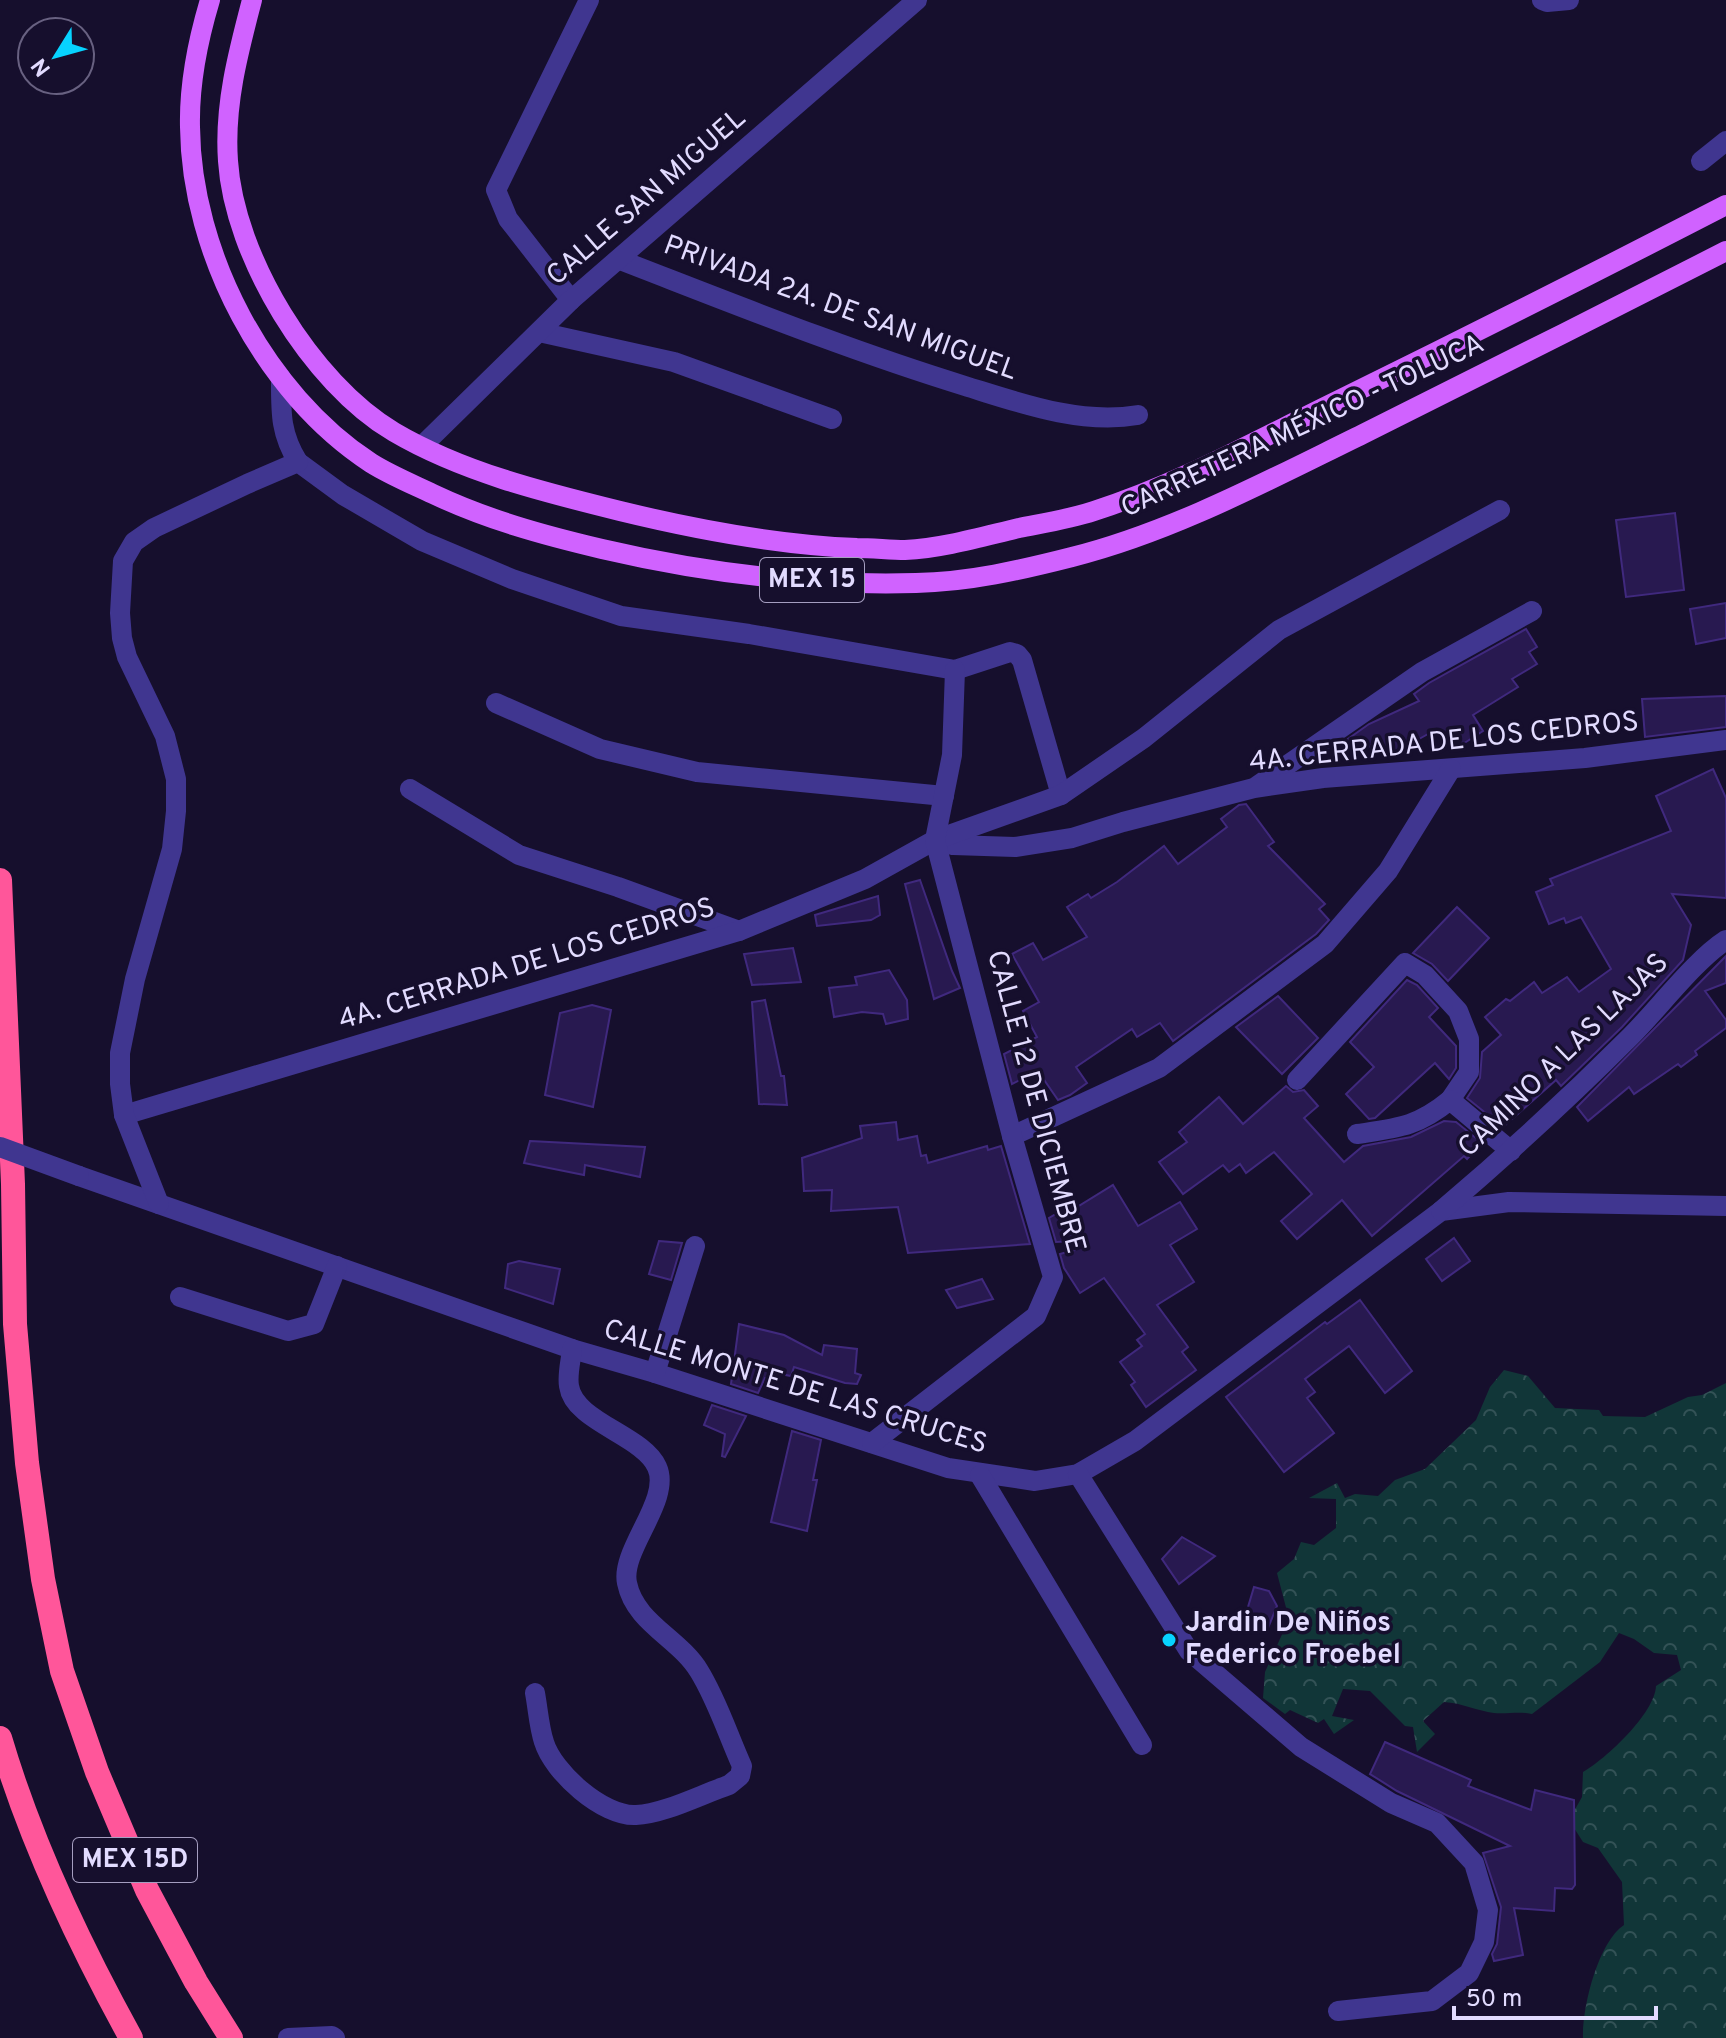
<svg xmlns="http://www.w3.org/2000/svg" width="1726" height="2038" font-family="Overpass,sans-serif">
	<defs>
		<pattern id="forest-crowns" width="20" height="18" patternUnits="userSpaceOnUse" patternTransform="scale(2)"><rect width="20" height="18" fill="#113638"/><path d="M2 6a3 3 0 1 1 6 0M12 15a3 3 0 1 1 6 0" fill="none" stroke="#335256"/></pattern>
	</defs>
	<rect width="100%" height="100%" fill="#160f2d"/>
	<!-- forest -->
	<path fill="url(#forest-crowns)" d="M1504 1370 1528 1376 1555 1408 1599 1410 1603 1416 1645 1417 1688 1397 1702 1395 1726 1383V2038H1583C1582 2008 1598 1942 1624 1925L1622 1882 1598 1848 1583 1842 1569 1820 1582 1797 1583 1772C1606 1759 1655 1713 1656 1686L1681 1670 1677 1655 1654 1653 1634 1639 1619 1633 1600 1662 1532 1714C1519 1711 1508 1714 1494 1713 1478 1711 1462 1703 1444 1702L1423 1721 1435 1734 1417 1752 1413 1727 1405 1726 1370 1691 1343 1689 1332 1716 1354 1720 1334 1734 1324 1719 1318 1723 1290 1710 1285 1714 1263 1698 1265 1672 1289 1619 1277 1573 1294 1559 1301 1542 1314 1545 1336 1528V1499L1309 1498 1337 1483 1345 1498 1355 1494 1378 1496 1395 1480 1425 1469 1476 1420 1490 1387Z"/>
	<!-- building -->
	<g fill="#281950" stroke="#40297e" stroke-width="2">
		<path d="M1675 513 1684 590 1626 597 1616 520Z"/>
		<path d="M1726 603V638L1696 644 1690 609Z"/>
		<path d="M1526 629 1537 647 1529 652 1537 664 1512 679 1518 687 1473 715 1483 731 1452 751 1437 729 1385 758 1376 741 1360 754 1348 739 1369 724 1419 701 1414 694 1429 683Z"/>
		<path d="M1726 696V727L1645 737 1642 699Z"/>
		<path d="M1713 769 1726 798V898L1672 894 1691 925 1683 960 1622 1027 1561 1086 1556 1080 1503 1127 1467 1098 1480 1078 1482 1052 1501 1035 1485 1017 1506 999 1510 1001 1534 982 1542 993 1567 977 1579 992 1611 969 1581 917 1566 923 1564 918 1549 924 1536 892 1553 885 1550 879 1671 831 1656 796Z"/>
		<path d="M1246 804 1274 842 1268 846 1325 904 1319 909 1329 920 1316 934 1173 1041 1160 1023 1137 1037 1132 1029 1076 1067 1087 1083 1070 1095 1058 1100 1038 1071 1012 1084 1004 1054 1037 1037 1023 1011 1039 1002 1012 954 1033 943 1043 960 1087 937 1067 907 1088 894 1091 898 1117 882 1164 846 1178 864 1227 827 1221 819 1239 805Z"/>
		<path d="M920 880 952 971 960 988 934 999 905 884Z"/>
		<path d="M878 896 880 915 871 920 817 926 815 915Z"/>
		<path d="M1457 907 1489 938 1448 981 1432 964 1413 953Z"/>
		<path d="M793 948 801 982 752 985 744 954Z"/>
		<path d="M1726 956V983L1705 991 1726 1020V1028L1695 1051 1697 1055 1681 1067 1678 1064 1634 1094 1629 1087 1588 1121 1577 1107Z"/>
		<path d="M889 970 907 1000 908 1019 886 1024 883 1014 862 1012 834 1017 829 988 857 985 855 977Z"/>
		<path d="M1407 980 1417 985 1438 1008 1429 1017 1456 1046V1068L1449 1079 1435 1063 1375 1118 1369 1119 1346 1094 1374 1067 1350 1042Z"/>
		<path d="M1278 996 1318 1038 1282 1074 1236 1027Z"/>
		<path d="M765 1000 781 1076H784L787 1105 759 1104 752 1002Z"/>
		<path d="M592 1005 611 1010 593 1107 545 1095 560 1013Z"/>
		<path d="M1286 1086 1293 1092 1304 1090 1318 1106 1304 1118 1344 1162 1363 1146 1411 1137 1444 1121 1456 1122 1482 1143 1467 1159 1464 1156 1372 1236 1342 1200 1297 1239 1281 1221 1312 1194 1274 1152 1246 1173 1240 1164 1229 1172 1223 1165 1183 1194 1159 1162 1187 1142 1179 1132 1219 1097 1243 1124Z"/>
		<path d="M896 1122 898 1140 917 1136 921 1156 926 1155 928 1163 987 1146 988 1150 1001 1146 1030 1244 908 1253 898 1207 831 1211 832 1190 804 1191 802 1158 862 1138 860 1126Z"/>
		<path d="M530 1141 645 1147 640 1177 585 1165 584 1175 524 1163Z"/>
		<path d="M1113 1185 1138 1226 1180 1202 1197 1229 1170 1245 1194 1282 1157 1305 1188 1347 1182 1352 1196 1370 1146 1407 1131 1385 1135 1382 1120 1362 1142 1346 1137 1340 1145 1334 1104 1278 1080 1293 1064 1268 1060 1254 1075 1250 1074 1241 1056 1242 1049 1218 1075 1203 1077 1207Z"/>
		<path d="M1454 1238 1470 1261 1442 1281 1426 1259Z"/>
		<path d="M659 1241 682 1243 671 1280 649 1274Z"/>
		<path d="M519 1261 560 1269 553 1304 505 1288 508 1264Z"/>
		<path d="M982 1279 993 1299 957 1308 946 1290Z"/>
		<path d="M1360 1300 1412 1371 1385 1393 1349 1346 1305 1379 1315 1392 1307 1398 1334 1433 1284 1472 1226 1397 1325 1322 1327 1324Z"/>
		<path d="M739 1324 784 1335 822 1355 824 1345 857 1349 855 1373 861 1375 857 1384 845 1383 794 1367 791 1376 775 1373 772 1381 765 1378 758 1393 731 1384Z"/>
		<path d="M712 1405 746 1416 725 1457 722 1456 725 1434 704 1425Z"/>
		<path d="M792 1431 821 1440 813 1480H817L807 1531 771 1522Z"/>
		<path d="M1182 1537 1215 1556 1179 1584 1162 1559Z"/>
		<path d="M1254 1587 1269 1591 1277 1606 1268 1628 1245 1617Z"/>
		<path d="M1385 1742 1471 1780 1468 1786 1531 1810 1535 1790 1574 1800 1575 1885 1572 1889 1555 1888 1554 1911 1514 1908 1523 1955 1494 1961 1492 1954 1497 1944 1501 1907 1483 1853 1510 1846 1397 1791 1370 1774Z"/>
	</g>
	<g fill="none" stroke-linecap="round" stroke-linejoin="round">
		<!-- minor -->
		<g stroke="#403690" stroke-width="20">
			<path d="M1542 0 1547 2 1569 0"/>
			<path d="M1701 161 1726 141"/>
			<path d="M620 260C734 304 848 350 965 386 1020 403 1080 425 1138 415"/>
			<path d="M571 300 508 219 496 190 589 0"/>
			<path d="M539 332 674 362 832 419"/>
			<path d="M422 446 571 300 917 0"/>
			<path d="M298 462 343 495 422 541 512 579 621 616 749 634 955 670 1010 652 1017 654 1022 660 1061 795"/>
			<path d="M496 703 600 749 697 772 944 796"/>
			<path d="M1257 786 1422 672 1532 611"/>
			<path d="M410 789 519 855 618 887 739 931"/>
			<path d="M935 840 953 845 1015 847 1072 838 1123 822 1254 788 1323 778 1585 758 1726 740"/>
			<path d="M1297 1080 1405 963 1425 975 1458 1011 1469 1039V1072L1450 1100"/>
			<path d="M124 1115 739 931 865 879 935 840 1061 795 1144 738 1279 630 1500 510"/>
			<path d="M1357 1134C1398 1128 1417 1127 1450 1100L1511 1151"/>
			<path d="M1012 1136 1159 1068 1325 944 1388 871 1451 769"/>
			<path d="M79 1176 572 1349 655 1373 948 1468 1035 1481 1078 1474 1135 1441 1441 1211 1509 1202 1726 1206"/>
			<path d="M159 1204 124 1115 120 1084V1053L135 979 172 849 176 811V779L165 736 127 657 122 638 120 613 123 561 134 542 154 528 247 484 298 462C280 433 281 412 281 378"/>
			<path d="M1441 1211C1507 1155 1570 1097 1631 1036 1659 1008 1695 960 1726 940"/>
			<path d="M180 1297 288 1331 314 1324 337 1266"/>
			<path d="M655 1373 695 1246"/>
			<path d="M872 1443 1036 1316 1053 1277 1012 1136 935 840 952 755 955 670"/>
			<path d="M1078 1474 1189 1651 1301 1747 1391 1803 1437 1823 1474 1863 1488 1910 1484 1942 1469 1973 1432 2001 1338 2011"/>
			<path d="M980 1475 1142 1745"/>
			<path d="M535 1693C538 1709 539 1727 544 1742 553 1772 603 1817 636 1815 664 1814 702 1794 729 1785L740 1776 742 1766C728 1735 717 1700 699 1671 679 1638 635 1623 627 1583 620 1550 672 1500 657 1467 643 1435 574 1422 569 1386 567 1375 571 1360 572 1349"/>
			<path d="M288 2038 332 2036 335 2038"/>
		</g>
		<!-- major -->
		<g stroke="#d062ff" stroke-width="20">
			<path d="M210 0C198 40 189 84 190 127 191 253 265 394 371 463 390 475 412 484 433 494 488 520 543 535 602 549 705 573 810 586 916 583 969 582 1021 570 1072 557 1172 532 1271 479 1363 434 1485 373 1605 313 1726 251"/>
			<path d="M252 0C238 53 224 106 228 161 234 256 311 383 394 432 462 472 543 492 620 511 698 530 777 545 857 548 873 548 890 550 905 550 944 548 981 537 1019 528 1044 523 1070 519 1094 511 1179 484 1259 439 1339 400 1469 336 1598 271 1726 205"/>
		</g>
		<!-- highway -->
		<g stroke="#ff569a" stroke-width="24">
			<path d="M0 880 13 1184 15 1324 27 1463 43 1579 62 1671 97 1772 147 1890 196 1982 231 2038"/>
			<path d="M0 1738C31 1843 78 1942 131 2038"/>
		</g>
		<!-- minor-bridge -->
		<path stroke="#403690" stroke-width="20" d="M0 1147 79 1176"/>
	</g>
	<!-- markers -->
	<circle fill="#07d3ff" stroke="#160f2d" stroke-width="3" cx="1169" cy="1640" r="8"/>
	<g text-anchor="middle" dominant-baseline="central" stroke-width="7" stroke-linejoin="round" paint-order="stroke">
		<!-- shield labels -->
		<g fill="#160f2d" stroke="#a59ec0" stroke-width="2">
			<rect x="760" y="558" width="104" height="44" rx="6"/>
			<rect x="73" y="1838" width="124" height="44" rx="6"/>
		</g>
		<g font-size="26" font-weight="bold" fill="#e2dbff">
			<text x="812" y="580">MEX 15</text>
			<text x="135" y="1860">MEX 15D</text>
		</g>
		<!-- street labels -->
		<g font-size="28" fill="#e2dbff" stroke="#160f2d">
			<text transform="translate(647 198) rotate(-41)">CALLE SAN MIGUEL</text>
			<text transform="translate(840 309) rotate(20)">PRIVADA 2A. DE SAN MIGUEL</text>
			<text transform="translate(1303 427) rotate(-25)">CARRETERA MÉXICO - TOLUCA</text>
			<text transform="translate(1444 743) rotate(-6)">4A. CERRADA DE LOS CEDROS</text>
			<text transform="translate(527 965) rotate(-17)">4A. CERRADA DE LOS CEDROS</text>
			<text transform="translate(1564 1056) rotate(-44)">CAMINO A LAS LAJAS</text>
			<text transform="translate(1035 1102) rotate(75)">CALLE 12 DE DICIEMBRE</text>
			<text transform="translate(795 1388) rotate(17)">CALLE MONTE DE LAS CRUCES</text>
		</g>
		<!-- poi labels -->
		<g font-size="28" font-weight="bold" fill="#e2dbff" stroke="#160f2d" text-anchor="start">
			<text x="1185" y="1624">Jardin De Niños<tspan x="1185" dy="32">Federico Froebel</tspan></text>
		</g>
	</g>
	<!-- north arrow -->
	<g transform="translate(56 56) rotate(233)"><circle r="38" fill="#160f2d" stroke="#686181" stroke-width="2"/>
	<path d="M0-6L14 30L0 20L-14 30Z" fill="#07d3ff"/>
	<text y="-12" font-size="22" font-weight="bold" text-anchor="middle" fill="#e2dbff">N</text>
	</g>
	<!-- scale -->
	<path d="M1454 2006v12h202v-12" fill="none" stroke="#e2dbff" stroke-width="4"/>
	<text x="1466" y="2006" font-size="24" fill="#e2dbff" stroke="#160f2d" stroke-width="6" paint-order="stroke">50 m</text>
</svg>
